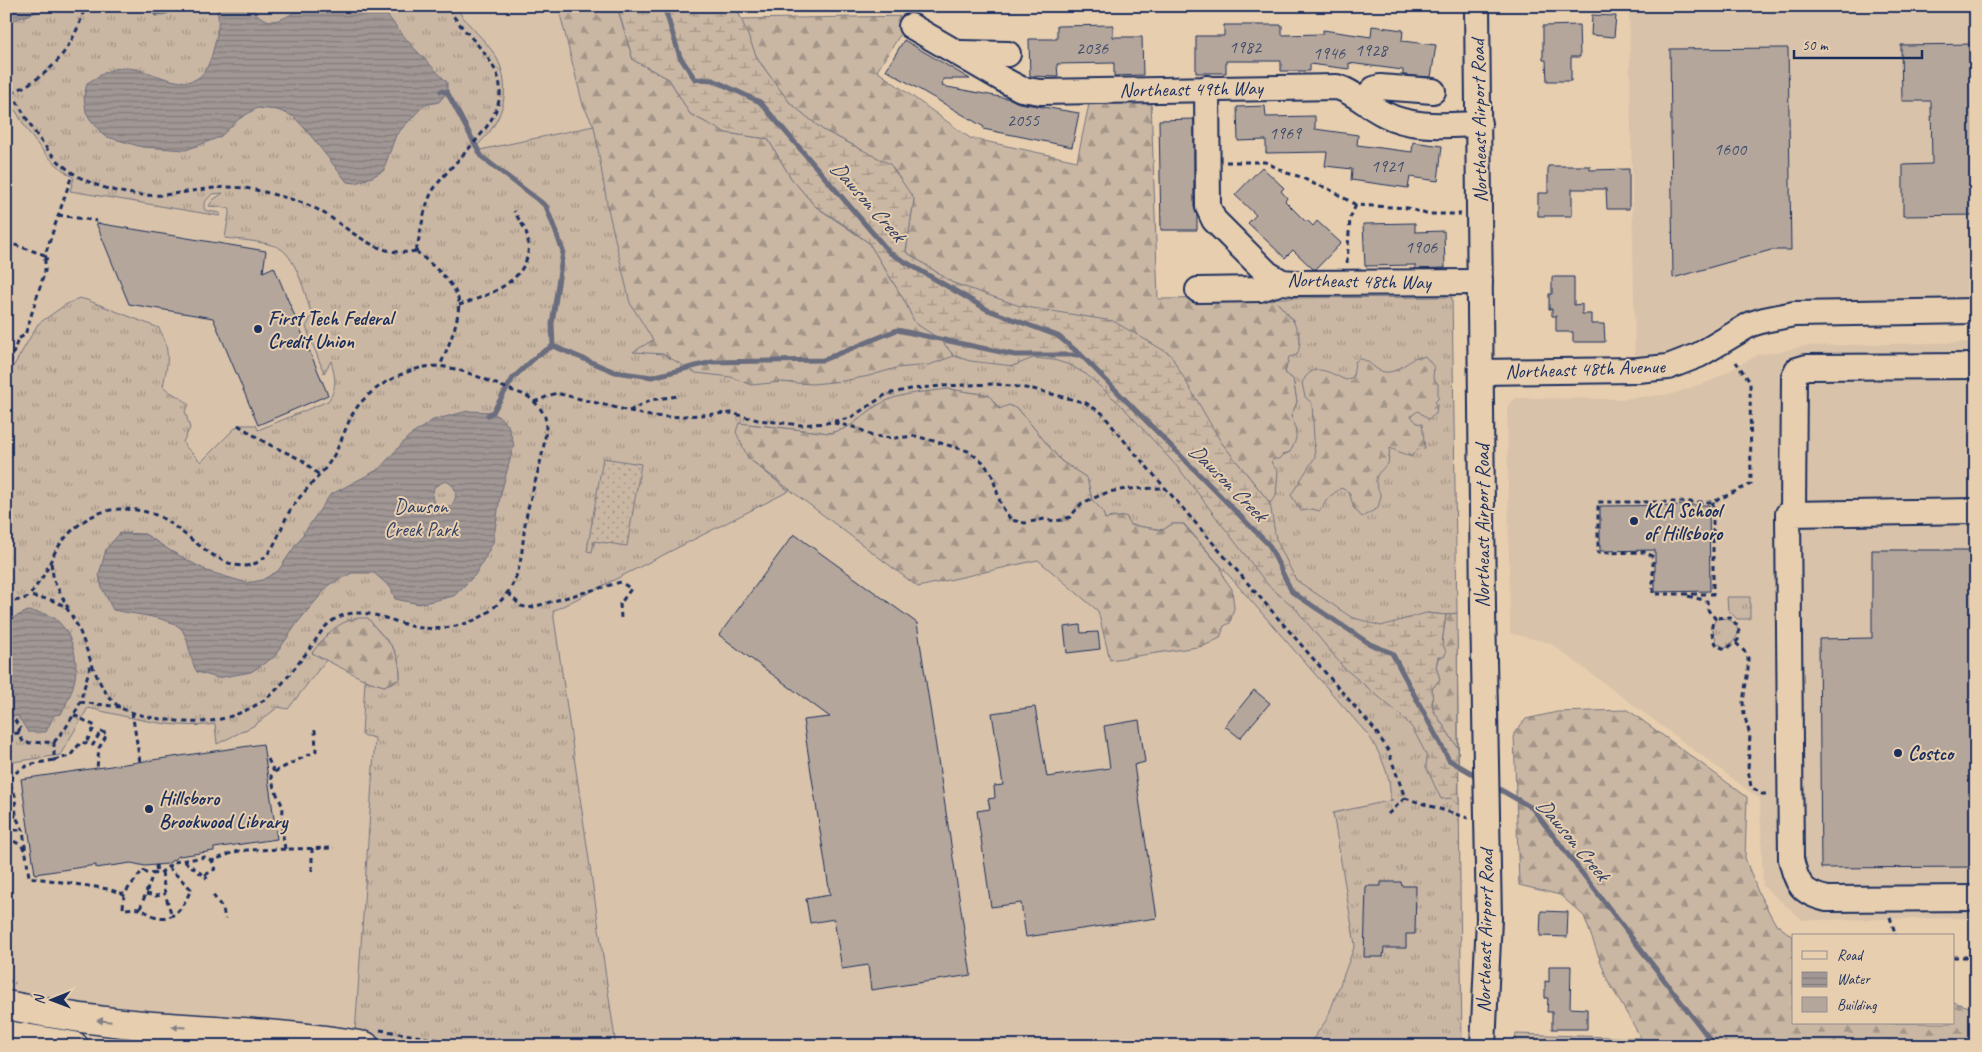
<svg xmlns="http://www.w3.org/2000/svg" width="1982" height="1052" font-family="Caveat,sans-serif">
	<defs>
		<pattern id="grass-tufts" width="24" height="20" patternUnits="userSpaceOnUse" patternTransform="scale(1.25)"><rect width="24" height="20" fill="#cab7a3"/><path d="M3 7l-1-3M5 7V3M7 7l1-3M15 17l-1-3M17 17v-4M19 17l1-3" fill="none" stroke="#a39588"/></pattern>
		<pattern id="forest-firs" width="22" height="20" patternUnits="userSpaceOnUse" patternTransform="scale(1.25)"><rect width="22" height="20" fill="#cab7a3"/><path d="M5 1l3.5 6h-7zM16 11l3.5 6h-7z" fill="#a39588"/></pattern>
		<pattern id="wetland-marsh" width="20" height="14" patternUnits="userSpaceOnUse" patternTransform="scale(1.25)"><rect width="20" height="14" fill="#cab7a3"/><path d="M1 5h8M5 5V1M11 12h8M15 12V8" fill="none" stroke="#a39588"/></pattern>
		<pattern id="garden-dots" width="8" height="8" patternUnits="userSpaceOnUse" patternTransform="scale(1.25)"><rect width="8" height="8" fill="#cab7a3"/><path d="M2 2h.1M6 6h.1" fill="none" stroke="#a39588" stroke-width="1.8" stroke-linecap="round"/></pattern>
		<pattern id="water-rules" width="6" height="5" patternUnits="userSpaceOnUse" patternTransform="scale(1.25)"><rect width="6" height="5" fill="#a19794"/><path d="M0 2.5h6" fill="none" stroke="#827c7c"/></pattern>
	</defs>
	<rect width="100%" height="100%" fill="#e7ceaf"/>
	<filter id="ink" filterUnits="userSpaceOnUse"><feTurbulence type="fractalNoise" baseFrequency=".02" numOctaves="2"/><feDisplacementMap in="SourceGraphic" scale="10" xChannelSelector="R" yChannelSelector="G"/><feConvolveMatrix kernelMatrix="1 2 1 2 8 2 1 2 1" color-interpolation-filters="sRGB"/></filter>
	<g filter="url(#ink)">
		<!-- built -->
		<g fill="#d8c2a9">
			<path d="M6 6H569L630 303 1452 297 1462 1046H419L355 1034 134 1013 69 1004 6 991Z"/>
			<path d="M1976 10V301H1825L1779 306 1755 310 1726 321 1685 346 1662 354 1635 359 1629 13Z"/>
			<path d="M1976 342V918L1803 920 1763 886 1760 799 1550 643 1510 633 1507 409 1510 402 1516 398 1622 399 1672 394 1713 380 1759 354 1780 352 1804 346Z"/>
		</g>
		<!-- grass -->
		<g fill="url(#grass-tufts)" stroke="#727380">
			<path d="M6 6H455C465 22 479 34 490 48 508 70 509 102 494 125 490 133 483 139 477 146L480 150 594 126 1117 299 1276 496 1277 472 1271 462 1274 459 1290 452 1296 431 1291 416 1297 402 1293 379 1285 373 1294 321 1273 298 1452 297 1457 613 1446 615 1427 613 1457 636 1462 1046H1308L1327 1019 1355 945 1333 813 1393 800 1390 799C1392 778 1380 753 1369 736L1184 524H1172L1163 530 1130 525 1115 516 1105 519 1102 510 1092 500 1087 478 1061 461 1019 410 1000 409 988 395 948 389 876 406 848 428 829 433 739 423 748 458 789 491 553 611 616 1046H419L355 1034 375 738 362 735 365 680 384 686 400 679C400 644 386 643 368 618L312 653 326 660 288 709 278 707 255 725 217 744 215 724C173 730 129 717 88 708L60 755 6 763V365L13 367 38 324 65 305 79 298 87 300 159 328C171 351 168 362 163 386 171 395 182 396 189 405L185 411 190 428 183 442 185 446 201 462 238 425H256L258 430 328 401C338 387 335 377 331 361L324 373 306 327 312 315C305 295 296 252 275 246 259 241 241 240 225 238L230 208 209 206 213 200 223 193 212 194 204 203V209L207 211 220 213V216L70 191 74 178C47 160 31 139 16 111L10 109 6 103Z"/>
			<path d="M1727 597H1750V619H1737L1728 610Z"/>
			<path d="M1726 618C1745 627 1739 638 1726 648L1717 643 1712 627 1716 619Z"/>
		</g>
		<!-- forest -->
		<g fill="url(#forest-firs)" stroke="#727380">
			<path d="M558 6H617L633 60 669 79 690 114 726 133 768 139 791 178 815 206 869 243 904 300 915 322 941 340 954 356 929 365 896 368 869 376 843 381 812 384 782 382 751 385 731 377 696 373 663 354 633 352 653 340 630 303 608 209 594 126 583 105Z"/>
			<path d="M912 16 877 71 970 138 1077 161 1089 104 1151 101 1158 299 1273 298C1288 315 1307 331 1297 355L1289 357 1285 373 1293 379 1297 402 1291 416C1297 433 1299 436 1290 452L1284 454 1280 459H1274L1271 462 1278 472 1276 496 1270 503 1221 442 1020 307 953 283 906 252 914 199 857 147 823 130 790 103 758 60 740 19Z"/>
			<path d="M1425 356 1434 367 1433 377 1438 384V399L1435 402 1437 405 1436 414 1428 419 1418 411 1411 416 1417 423 1422 424 1425 448 1418 449 1411 457 1390 448 1388 464C1374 476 1373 479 1381 496L1378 508 1362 517 1354 508 1349 492 1341 488 1328 498 1320 511 1312 509 1301 511 1291 495 1315 457 1312 403 1305 397 1302 383C1313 360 1329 373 1346 380L1353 377 1355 362 1359 359C1365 359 1368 362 1373 366 1389 380 1401 367 1416 357L1420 358Z"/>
			<path d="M948 389 989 395 999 409 1009 405 1019 410 1061 461 1087 478 1092 500 1102 510 1105 519 1126 516 1130 525 1163 530 1172 524H1183L1221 567 1224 578 1232 589 1234 608 1230 623 1224 626 1220 638 1204 646 1110 660 1098 611 1038 560 918 587 748 458 736 432 739 423 829 433C856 429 863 411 886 401 905 392 928 392 948 389Z"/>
			<path d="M1457 613 1458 748 1433 710 1432 689 1440 679 1436 667 1442 642 1446 615Z"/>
			<path d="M357 618H368C386 644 400 644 400 679L384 686 365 680 312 653C325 636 335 623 357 618Z"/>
			<path d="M1628 710 1747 797 1745 858 1758 892 1775 923 1793 937V1023H1953V1002L1976 1009V1046H1515L1516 1034 1641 1038 1607 979 1584 916 1560 895 1519 885 1514 733 1526 719 1557 712Z"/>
		</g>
		<!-- wetland -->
		<path fill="url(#wetland-marsh)" stroke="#727380" d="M617 6H736L758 60 790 103 823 130 890 164 914 199 906 252 953 283 1020 306 1113 321 1170 354 1221 442 1270 503 1276 539 1296 580 1351 617 1381 626 1426 613 1446 615 1442 642 1446 652 1444 657H1438L1436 667 1440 679 1432 689 1433 710 1458 748 1459 806 1452 798 1441 799 1426 767 1427 756 1413 729 1403 717 1344 668 1295 608 1268 585 1180 470 1122 406 1087 375 1070 365 1054 360 1033 358 1013 366 970 361 954 356 941 340 915 323 904 300 869 243 843 224 815 206 791 178 768 139 726 133 690 114 669 79 633 60Z"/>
		<!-- garden -->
		<path fill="url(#garden-dots)" stroke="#727380" d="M603 458 641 464 627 546 594 541 592 552 587 551Z"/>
		<!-- water -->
		<g fill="url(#water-rules)" stroke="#6b6d7e" fill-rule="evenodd">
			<path d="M6 6H49C36 16 17 14 6 27Z"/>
			<path d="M157 6H178C171 12 165 17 156 14Z"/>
			<path d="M216 6H250C254 10 257 15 262 18 275 26 292 15 301 6H380L411 45 447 82V92L439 102 424 105 396 135 383 171 372 177 356 183 347 182 339 172 308 132 293 116 277 110 257 108 239 119 220 137 186 150 142 147 104 136 90 119 86 112 84 97 87 83C98 77 109 68 122 68 157 66 198 110 213 51 217 35 221 22 216 6Z"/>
			<path d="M468 411 493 412 508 425 514 445 500 497 493 543 475 575 454 596 419 604 395 599 391 588 374 573H352L330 584 298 622 274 657 251 672 218 678 197 672C189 659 190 643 183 631 174 617 130 614 113 610L102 588 99 575 106 549 120 533 145 534 171 551 207 571 247 583 262 580 278 571 330 495 379 469 408 437 433 420ZM445 481C468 488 449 525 432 498L434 487Z"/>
			<path d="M28 611C36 612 46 613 54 618 71 630 79 658 75 678 73 691 67 702 61 714L54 715 46 732H28L18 716 6 717V621Z"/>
		</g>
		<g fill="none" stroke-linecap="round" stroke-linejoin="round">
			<!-- stream -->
			<g stroke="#6b6d7e" stroke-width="5">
				<path d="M151 6 156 14 169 6"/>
				<path d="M664 6 680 57 695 79 713 80 760 102 890 253 988 310 1058 336 1081 355 1269 545 1292 592 1370 644 1392 653 1449 760 1480 778"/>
				<path d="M441 91 447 92 482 157 546 206 563 251 552 324 553 346"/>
				<path d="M553 346 615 372 652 377 712 362 823 360 897 330 1015 355H1081"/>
				<path d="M488 415 493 412 513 378 538 355 553 346"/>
				<path d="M1494 786 1532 808 1715 1046"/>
			</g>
		</g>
		<!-- building -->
		<g fill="#b4a69b" stroke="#1b2f5e">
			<path d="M1592 15 1616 16 1614 37 1591 35Z"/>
			<path d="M1113 25V37H1142L1143 75 1114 76V63L1057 64 1058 77 1030 76 1029 39H1057V26Z"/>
			<path d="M1224 25H1282V35L1323 34V30L1371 37 1372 26 1403 30 1402 41 1436 45 1431 77 1403 75V70L1349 63V69L1310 64V71H1281V61H1226V73H1196V36H1224Z"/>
			<path d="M1579 25 1580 57H1571V81H1547L1546 60H1543V26Z"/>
			<path d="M904 40 970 79H943L942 86 1011 99 1019 103 1079 113 1072 147 983 129 984 127 886 70Z"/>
			<path d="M1976 44V215L1903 216V165L1932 164 1931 101H1902L1901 45Z"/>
			<path d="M1788 48 1791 250H1771L1673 278 1670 49Z"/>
			<path d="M1265 106 1266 117 1315 116V129L1358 135 1357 145 1412 152 1413 142 1442 146 1438 181 1410 177 1408 188 1351 180 1352 169 1325 166 1327 152 1266 153V140L1238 141 1237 107Z"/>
			<path d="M1194 119V207L1197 215V230H1161L1159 120Z"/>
			<path d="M1548 166H1590V170L1629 169V209H1607L1606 189H1572V216H1538V193H1548Z"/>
			<path d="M1262 167 1284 188 1281 191 1287 198 1285 201 1306 222 1307 220 1313 226 1317 221 1341 243 1316 269H1313L1293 250 1285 258 1248 223 1256 215 1235 195Z"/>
			<path d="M96 223 266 251 263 272 274 267 328 395 258 425 213 318 129 304Z"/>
			<path d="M1415 223V232L1444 231 1445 268 1415 269V265L1365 266 1363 224Z"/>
			<path d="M1552 277H1574V305L1582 304V314H1591V324H1604L1605 342H1573V332H1556V316H1552V309H1549V294H1552Z"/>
			<path d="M1709 505 1710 591 1655 592V550L1600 551V506Z"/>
			<path d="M794 534 917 623 971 975 871 990 868 965 842 969 834 919 810 923 806 899 830 895 803 720 830 717 719 635Z"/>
			<path d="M1872 550H1976V867L1821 868 1819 639 1872 638Z"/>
			<path d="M1080 625 1081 633 1098 632 1100 649 1067 653 1064 627Z"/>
			<path d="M1254 690 1270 703 1240 738 1225 726Z"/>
			<path d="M1035 707 1047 777 1110 768 1104 726 1139 720 1145 762 1134 765 1157 918 1026 937 1021 903 991 907 977 811 990 809 988 799 995 798 994 786 1003 785 992 713Z"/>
			<path d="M263 744 277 839 214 848V851L179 856 167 864 145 866 131 863 96 868V865L35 874 21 779Z"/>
			<path d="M1381 882H1401L1402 886H1416L1415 934H1406V948H1384L1383 957H1364L1366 886H1381Z"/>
			<path d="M1541 911 1568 912 1567 937 1540 936Z"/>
			<path d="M1549 966H1571L1570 1008 1587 1009V1029H1552V1012H1547L1548 998H1545V981L1549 982Z"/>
		</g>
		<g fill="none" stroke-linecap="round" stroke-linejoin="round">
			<!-- minor casing -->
			<g stroke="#1b2f5e" stroke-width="28">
				<g id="minor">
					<path d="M1477 6 1483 608 1489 919 1483 1046"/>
					<path d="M911 26 1002 79 1021 89 1040 92 1337 87C1355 92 1367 106 1384 114 1413 129 1446 125 1479 124"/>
					<path d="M960 53 1008 54"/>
					<path d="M1207 88 1208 207 1214 220 1268 274 1282 282 1295 283 1480 282"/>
					<path d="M1363 100 1374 89 1380 87 1433 91"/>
					<path d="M1198 290 1260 289 1282 282"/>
					<path d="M1481 372 1638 370 1668 367 1699 355 1751 324 1764 320 1794 314 1976 311"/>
					<path d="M1976 511 1788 514 1791 859C1797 884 1801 893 1827 899L1976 898"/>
					<path d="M1793 514 1794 376 1797 370 1807 367 1976 366"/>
					<path d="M148 1046 153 1026"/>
				</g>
			</g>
			<!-- major casing -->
			<g stroke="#1b2f5e" stroke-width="31">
				<g id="major">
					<path d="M6 1005C55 1015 104 1022 153 1026 224 1031 295 1034 365 1046"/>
					<path d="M6 1035 74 1046"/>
				</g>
			</g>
			<!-- path -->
			<g stroke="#1b2f5e" stroke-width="3" stroke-dasharray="5 4" stroke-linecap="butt">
				<path d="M6 86C15 97 21 109 28 121 42 145 60 168 85 180 107 191 138 197 163 195 184 193 205 188 227 187 245 187 262 191 279 196 296 200 314 206 328 216 356 234 380 258 416 251"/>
				<path d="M12 93C22 88 33 82 42 75 63 60 79 31 85 6"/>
				<path d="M1226 162H1265L1287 173 1301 177 1314 184 1327 188 1356 205 1408 208 1426 214H1461"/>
				<path d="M58 215 97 221"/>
				<path d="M6 242 45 255V271L25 335 18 339 10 363 6 362"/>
				<path d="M416 251C421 233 423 209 432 192 452 158 515 119 497 74 485 47 461 31 447 6"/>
				<path d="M416 251C430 264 449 277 457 295 464 312 447 349 440 366"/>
				<path d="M47 260 45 255 73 172"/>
				<path d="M1347 263 1350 218 1356 205"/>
				<path d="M459 305C491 295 537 278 527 235 525 227 518 219 514 211"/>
				<path d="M534 402 556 393 650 416 670 417 731 413 758 420 801 425 826 423 850 418 887 394 911 389 941 386 995 384 1033 389 1086 403 1102 413 1121 437 1375 730 1388 750 1405 798 1468 818"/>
				<path d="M629 411 651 400 677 396"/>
				<path d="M834 423 858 428 872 436 895 438 916 436 968 451 983 462 992 475 1001 505 1011 520 1025 523 1045 519 1054 521 1062 520 1070 517 1082 503 1108 492 1127 489 1164 488"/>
				<path d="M238 425 266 443 302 460 319 475"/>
				<path d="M1713 502V594H1653V557L1646 552 1598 553V502H1713L1751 484 1750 382 1736 362"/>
				<path d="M51 563 54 581 68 608"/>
				<path d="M508 593 521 606 529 608 621 582 631 589 620 604 621 618"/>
				<path d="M1688 596 1707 601 1708 610 1715 618C1709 628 1712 636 1717 646L1726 649 1738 640C1741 630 1737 623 1729 617L1715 618"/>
				<path d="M6 603C12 601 23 600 28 597 30 595 36 587 37 585 45 575 49 564 55 552 69 529 93 509 121 509 133 509 147 511 158 516 185 528 229 584 261 560 278 547 280 526 291 509 302 492 318 479 329 463 339 449 344 431 352 415 365 391 398 372 425 367 451 362 487 381 511 390 515 392 521 393 525 395 533 399 542 409 545 417 550 439 532 489 527 513 522 535 524 558 515 579 510 592 498 605 487 613 468 627 437 631 415 627 389 621 361 604 335 619 324 625 318 637 311 647 300 661 290 675 278 688 257 710 220 724 189 722 170 721 140 717 123 709 97 695 89 650 77 625 73 619 70 611 65 607 55 599 41 598 29 596"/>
				<path d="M1736 643 1745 652 1748 658V670L1743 702 1744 714 1750 735 1748 769 1751 787 1762 794H1770"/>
				<path d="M80 702 120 707"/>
				<path d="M132 712 140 762"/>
				<path d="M74 715 95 726 86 743"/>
				<path d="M6 719H14L20 728 18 733"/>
				<path d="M6 732 9 734 18 733 24 743 54 742 65 729 79 706 91 663"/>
				<path d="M54 742V760C35 764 23 763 10 779L11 786 15 795 16 817 23 830 29 877 108 889 124 894"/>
				<path d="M268 759 274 772"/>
				<path d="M54 760 70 756 81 742 93 745 101 731 107 734 99 748 97 768"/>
				<path d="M6 814 9 812 16 817"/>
				<path d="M1388 814 1405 798"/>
				<path d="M6 833 15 830H23"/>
				<path d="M6 837 21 845 26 852"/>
				<path d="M312 848V871"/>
				<path d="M285 849 282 829 283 807 274 788 271 776 274 772 316 751 315 730"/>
				<path d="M184 861 203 875H205L207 879"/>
				<path d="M156 865 157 874"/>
				<path d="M168 867 191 889C184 906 175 923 154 916 149 914 144 910 139 909 134 908 128 909 123 909L124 894 143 870 147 873 159 874 174 862 205 857 212 861"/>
				<path d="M162 872 165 894 172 916"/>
				<path d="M205 875 215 869 212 861 234 852 247 850 334 848"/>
				<path d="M146 894 156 896 165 894"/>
				<path d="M213 895 223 909 225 919"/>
				<path d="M140 909 153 874"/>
				<path d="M1890 917 1896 936"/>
				<path d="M1953 957H1976"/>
				<path d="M6 980 15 983"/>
				<path d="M380 1030 477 1046"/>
			</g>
			<!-- minor -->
			<use href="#minor" stroke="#e7ceaf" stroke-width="24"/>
			<!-- major -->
			<use href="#major" stroke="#e7ceaf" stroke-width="28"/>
		</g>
		<!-- one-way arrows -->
		<defs><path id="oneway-solid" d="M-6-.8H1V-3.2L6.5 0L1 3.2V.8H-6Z" transform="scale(1.25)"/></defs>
		<g fill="#817e86">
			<use href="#oneway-solid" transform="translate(104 1021) rotate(-174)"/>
			<use href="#oneway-solid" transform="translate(179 1027) rotate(-177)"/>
		</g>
	</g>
	<!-- markers -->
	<g fill="#1b2f5e" stroke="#e7ceaf" stroke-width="2">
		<circle cx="258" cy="329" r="5"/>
		<circle cx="1634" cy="521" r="5"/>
		<circle cx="1898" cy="753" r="5"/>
		<circle cx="149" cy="809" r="5"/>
	</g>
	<g text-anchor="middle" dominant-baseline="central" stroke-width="4" stroke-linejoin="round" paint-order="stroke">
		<!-- number labels -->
		<g font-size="18" fill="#414d6d">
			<text x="1245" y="47">1982</text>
			<text x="1092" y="48">2036</text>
			<text x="1371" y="50">1928</text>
			<text x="1329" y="53">1946</text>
			<text x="1023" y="120">2055</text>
			<text x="1285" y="133">1969</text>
			<text x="1730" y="149">1600</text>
			<text x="1387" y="166">1921</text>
			<text x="1421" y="247">1906</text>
		</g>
		<!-- street labels -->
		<g font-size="20" fill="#1b2f5e" stroke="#e7ceaf">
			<text transform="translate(1191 89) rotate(-1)">Northeast 49th Way</text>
			<text transform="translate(1479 121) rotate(-91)">Northeast Airport Road</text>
			<text transform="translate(1359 281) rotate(1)">Northeast 48th Way</text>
			<text transform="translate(1585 369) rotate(-2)">Northeast 48th Avenue</text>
			<text transform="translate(1482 526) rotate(-90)">Northeast Airport Road</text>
			<text transform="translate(1485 931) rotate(-89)">Northeast Airport Road</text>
		</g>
		<!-- poi labels -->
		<g font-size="20" font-weight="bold" fill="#1b2f5e" stroke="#e7ceaf" text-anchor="start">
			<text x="268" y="318">First Tech Federal<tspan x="268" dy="23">Credit Union</tspan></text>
			<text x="1644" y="510">KLA School<tspan x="1644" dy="23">of Hillsboro</tspan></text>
			<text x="1908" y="753">Costco</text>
			<text x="159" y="798">Hillsboro<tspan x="159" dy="23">Brookwood Library</tspan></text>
		</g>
		<!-- park labels -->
		<g font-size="20" fill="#2c3d65" stroke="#e7ceaf">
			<text x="421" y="506">Dawson<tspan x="421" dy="23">Creek Park</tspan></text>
		</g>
		<!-- water labels -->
		<g font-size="21" font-style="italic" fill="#2f3f66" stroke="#e7ceaf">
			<text transform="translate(868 201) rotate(48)">Dawson Creek</text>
			<text transform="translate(1228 482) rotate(45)">Dawson Creek</text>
			<text transform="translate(1573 839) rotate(50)">Dawson Creek</text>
		</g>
	</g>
	<!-- margin -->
	<rect width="1982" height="1052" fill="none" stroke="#e7ceaf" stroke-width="25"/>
	<rect x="12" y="12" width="1957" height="1027" fill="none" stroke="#1b2f5e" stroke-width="2" filter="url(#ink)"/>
	<!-- legend -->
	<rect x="1792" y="934" width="162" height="90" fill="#e7ceaf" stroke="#958e8f"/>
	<rect x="1802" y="951" width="25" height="8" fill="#e7ceaf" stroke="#958e8f"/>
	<text x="1837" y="960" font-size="15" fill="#1b2f5e">Road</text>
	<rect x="1802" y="972" width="25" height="15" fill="url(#water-rules)" stroke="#958e8f"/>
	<text x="1837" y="984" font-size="15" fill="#1b2f5e">Water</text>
	<rect x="1802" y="997" width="25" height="15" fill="#b4a69b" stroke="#958e8f"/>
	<text x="1837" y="1010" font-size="15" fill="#1b2f5e">Building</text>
	<!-- north arrow -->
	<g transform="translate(52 1000) rotate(269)" stroke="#e7ceaf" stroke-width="4" paint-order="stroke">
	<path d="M0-4L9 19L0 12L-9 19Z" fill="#1b2f5e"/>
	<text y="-8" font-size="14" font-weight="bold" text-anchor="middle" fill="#1b2f5e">N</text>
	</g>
	<!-- scale -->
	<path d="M1794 50v8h128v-8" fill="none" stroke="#1b2f5e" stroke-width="2.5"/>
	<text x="1802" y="50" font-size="15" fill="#1b2f5e" stroke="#e7ceaf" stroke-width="4" paint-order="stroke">50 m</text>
</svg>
